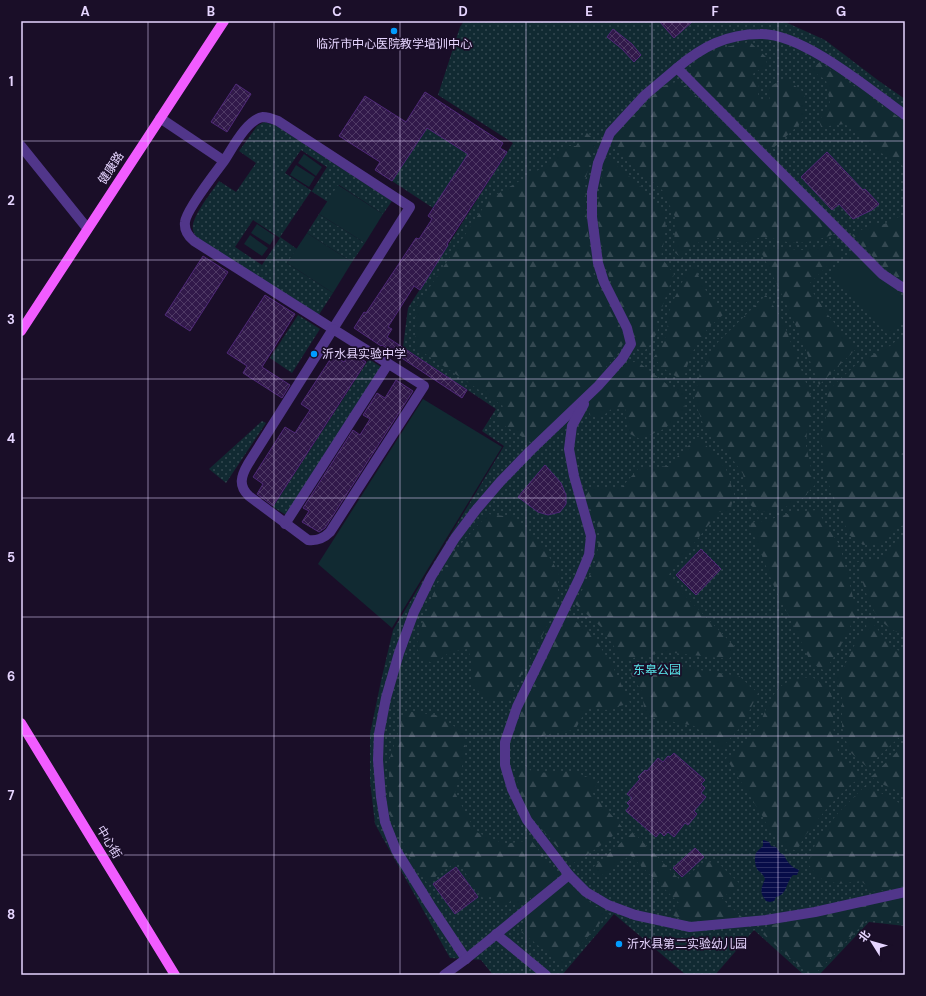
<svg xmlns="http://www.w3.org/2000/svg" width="926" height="996" font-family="'DM Sans','Noto Sans SC',sans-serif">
	<defs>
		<pattern id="grass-dots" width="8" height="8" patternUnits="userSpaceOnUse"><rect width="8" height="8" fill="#112a32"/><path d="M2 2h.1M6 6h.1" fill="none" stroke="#344851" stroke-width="1.8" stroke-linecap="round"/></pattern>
		<pattern id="forest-firs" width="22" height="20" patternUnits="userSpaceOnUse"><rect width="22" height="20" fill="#112a32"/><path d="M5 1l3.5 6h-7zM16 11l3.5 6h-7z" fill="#344851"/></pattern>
		<pattern id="water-rules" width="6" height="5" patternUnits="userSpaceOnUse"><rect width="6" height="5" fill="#070c48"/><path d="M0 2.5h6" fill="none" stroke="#2b2e63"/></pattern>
		<pattern id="building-cross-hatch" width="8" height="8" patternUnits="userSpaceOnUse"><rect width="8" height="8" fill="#31194a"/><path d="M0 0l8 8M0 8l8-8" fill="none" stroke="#4f3a65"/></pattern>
	</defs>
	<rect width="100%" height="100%" fill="#1a0e28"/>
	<!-- grass -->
	<g fill="url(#grass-dots)" fill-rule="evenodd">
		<path d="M464 21H783L825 40 879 81 905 99V926L869 922 819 975H804L754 930 715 975H686L614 914 562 975H493L481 960 450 958 375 824 370 781V734L381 681 393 630 504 446 482 431 496 409 403 347 408 308 513 143 438 95 460 27Z"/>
		<path d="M264 122 275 125 392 201 383 214 339 185 328 202 311 191 280 237 297 249 287 263 333 293 318 316 200 240C197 237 194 235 193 230 190 218 212 192 219 181L236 192 256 163 239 151 257 126ZM301 150 327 167 312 191 285 173ZM253 220 280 238 262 265 235 247Z"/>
		<path d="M427 128 468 154 433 208 392 181Z"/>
		<path d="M319 214 365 243 352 262 307 233Z"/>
		<path d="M298 315 320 329 292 373 270 358Z"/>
		<path d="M369 359 381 367 286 515 273 507Z"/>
		<path d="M262 421 266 423 226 483 209 469Z"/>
	</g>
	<!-- forest -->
	<g fill="url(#forest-firs)">
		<path d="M750 42 766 57 767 65 751 75 759 84 758 98 770 101 768 88 784 78 805 93 803 121 770 151 697 82 691 70 697 57 721 48Z"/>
		<path d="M820 62 905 122V171L901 163 875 150 845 124 821 127 819 121 830 104 826 80 810 70Z"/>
		<path d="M676 82 687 87 837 233C824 238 812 242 798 243 776 243 767 230 744 244L718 238 704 240 687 248 682 258 674 252 675 217 663 191 611 145 615 133 663 86Z"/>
		<path d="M585 131 596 142 585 180 587 225 594 276 621 328 625 340 617 355 584 391 532 443 495 420 503 406 415 347V309L489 199 540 169 567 146H576Z"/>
		<path d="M606 157C620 169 657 198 664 214 668 224 663 246 661 257L674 274 657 321 658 330 652 343 643 352 634 347 633 333 617 297 603 261 597 213 600 184Z"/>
		<path d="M905 214V283L886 270 852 235 872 224 882 225Z"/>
		<path d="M831 245 841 253 808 285 828 315 856 349 819 385C802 337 782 293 759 248H778L803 250Z"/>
		<path d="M695 266C702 288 709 296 725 313L708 328 690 356 683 381 667 371 653 358 661 348 667 333 669 312 675 297 686 274Z"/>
		<path d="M766 295 782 319 811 396 814 412 807 429 806 446 815 485 803 498 776 512 758 511 749 504 743 474 724 447 703 424 694 399 701 369 718 342Z"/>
		<path d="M905 333V440L901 457 905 463V525L898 527 881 543 863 545 849 535 825 475 821 437 826 416 828 390 859 362 890 346Z"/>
		<path d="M637 361 668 385 683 390 685 413 664 429 640 439 628 433 625 407H614L599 419 590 415 588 406 627 364Z"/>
		<path d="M698 436 726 469 734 494 730 512H719L667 577 736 648 729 659 665 652 623 660 601 627 575 604 596 563 600 531 585 497 591 488H621L638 469 668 466Z"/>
		<path d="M817 510 840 546 857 613 840 647 825 671 811 663 790 618 775 589 749 523 768 520 794 512Z"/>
		<path d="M488 514 512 517 542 545 559 573 557 607 508 701 485 699 471 683 473 666 468 649 450 652 433 664 422 657 416 647C424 616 435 584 452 556 461 542 477 527 488 514Z"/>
		<path d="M904 534 905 629 899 633C870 621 865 589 857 562L877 560 886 555 891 546Z"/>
		<path d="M568 615 593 635 614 669 630 703 606 710 588 706 575 730 553 733 532 739 513 735 523 707Z"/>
		<path d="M870 619 890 646 905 654V732L867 767 849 751 842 727V696L835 677 843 669 854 646Z"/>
		<path d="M674 666 739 676 758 693 743 724 722 748 694 726 645 716 642 692 630 673Z"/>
		<path d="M812 677 828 688 833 699V727L839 756 860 778 850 785 828 807 804 837 797 851 785 847 770 832 763 817 726 758C737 752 746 743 754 733 764 719 767 700 780 687 789 679 801 678 812 677Z"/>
		<path d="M405 711 436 715 465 733V755L455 793 476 832 505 844 531 840 558 876 518 908 512 900 501 909 491 892 483 898 457 861 427 883 413 864 389 813V761Z"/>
		<path d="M905 744V794L884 785 871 777Z"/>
		<path d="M525 766 534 773 572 771 598 781 592 793 622 827C608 842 590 853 572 864L533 819 521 798 515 772Z"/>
		<path d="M866 785 905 806V886L874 892 861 881 838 884 819 878 808 864 817 839 839 812Z"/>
		<path d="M633 832 681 881 704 862 718 863 739 883 722 899 743 918 687 922 672 915 679 903 630 855 605 874 596 877 592 868Z"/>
		<path d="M567 882 591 903 609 913 563 965 521 932C525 926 527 922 525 916Z"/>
		<path d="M905 897V922L868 919 814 975H809L763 934 772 925Z"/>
	</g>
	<!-- garden -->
	<g fill="#112a32">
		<path d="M304 154 322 167 316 176 298 163Z"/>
		<path d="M296 165 315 177 309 187 290 175Z"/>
		<path d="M338 185 383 214 365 243 319 214Z"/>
		<path d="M257 224 275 236 270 245 251 233Z"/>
		<path d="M307 233 352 262 333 293 287 263Z"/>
		<path d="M250 235 268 248 262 256 244 244Z"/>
		<path d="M852 250 905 303V320L889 336 828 274Z"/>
		<path d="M423 399 502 447 392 628 318 564Z"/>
	</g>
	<!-- water -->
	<path fill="url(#water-rules)" d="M763 840 769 842 771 846 776 847 780 853 784 855C787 862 791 867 799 870L797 875H793C786 882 787 895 776 897L774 901 770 902 766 901C759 891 761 889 765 879 763 874 762 874 759 871 755 868 754 858 756 853 758 850 761 848 763 846Z"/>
	<!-- building -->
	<g fill="url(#building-cross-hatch)" stroke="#4f2978">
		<path d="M659 21H693L674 38Z"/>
		<path d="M613 29 632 44 641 55 634 62 622 49 607 37Z"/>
		<path d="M236 84 251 94 227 132 211 122Z"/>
		<path d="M425 92 503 143 500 148 507 152 447 244 448 245 420 290 414 286 388 327 392 329 387 337 467 390 462 398 382 345 381 346 354 328 364 312 366 313 416 238 419 239 432 219 428 216 468 154 427 128 392 181 375 170 380 162 339 136 365 96 406 122Z"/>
		<path d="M827 152 863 190 865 189 879 204 872 210 853 219 839 204 832 210 801 177Z"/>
		<path d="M203 256 228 272 190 331 165 315Z"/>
		<path d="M265 295 295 314 262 367 290 385 282 398 243 373 247 366 227 353Z"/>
		<path d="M351 352 366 362 273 506 257 494 263 484 253 477 285 427 295 433 302 422 310 410 301 404 333 355 344 362Z"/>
		<path d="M396 380 413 391 325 528 319 532 302 522 309 511 303 508 353 430 360 435 370 419 363 415 377 393 385 398Z"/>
		<path d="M545 465 561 483 566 495V504L560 512 548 515 538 512 518 497Z"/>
		<path d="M701 549 721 569 696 595 676 575Z"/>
		<path d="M674 753 705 780 701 784 705 788 701 793 706 797 694 811 697 814 688 825 685 823 674 837 668 832 664 836 660 832 656 837 626 811 630 806 627 803 632 798 627 794 640 779 638 777 645 770 647 771 658 758 663 762 668 756 670 757Z"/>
		<path d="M695 848 704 857 682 877 673 868Z"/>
		<path d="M456 867 478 897 455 914 433 884Z"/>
	</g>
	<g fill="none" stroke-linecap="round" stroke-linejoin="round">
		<!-- minor -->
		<g stroke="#51368a" stroke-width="10">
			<path d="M677 68C702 47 726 34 760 34 803 33 870 90 905 115"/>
			<path d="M160 118 224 161C232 149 247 119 263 117 267 117 273 119 278 121L410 207 333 329 194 241C188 236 184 230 185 222 186 210 215 173 224 161"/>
			<path d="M21 146 87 228"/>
			<path d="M333 329 424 386 330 532C323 539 317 541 308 540L249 496C238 486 241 476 248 464Z"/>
			<path d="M285 524 388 364"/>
			<path d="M569 875 586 892 608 905 635 915 690 927 766 920 815 912 905 892"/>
			<path d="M496 934 546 975"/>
			<path d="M466 959 430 905 396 850 385 822 381 797 378 760 379 734 386 698 399 653 414 612 431 577 455 538 476 510 500 482 530 451 598 386 622 359 631 344 627 328 604 282 598 263 592 217V192L598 163 610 133 645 95 677 68 882 274 900 286 905 288"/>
			<path d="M444 975 466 959 569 875 527 820 512 789 505 765V742L517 707 579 579 589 555 591 536 574 476 569 449 572 426 584 404"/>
		</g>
		<!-- major -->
		<g stroke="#f15cff" stroke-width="10">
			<path d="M21 331 224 21"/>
			<path d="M21 723 175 975"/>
		</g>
	</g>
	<!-- grid -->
	<path fill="none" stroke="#e6d5ff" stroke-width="1" stroke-opacity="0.55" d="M148 21V975M274 21V975M400 21V975M526 21V975M652 21V975M778 21V975M21 141H905M21 260H905M21 379H905M21 498H905M21 617H905M21 736H905M21 855H905"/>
	<!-- markers -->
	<g fill="#019cff" stroke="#1a0e28" stroke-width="1.5">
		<circle cx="394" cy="31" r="4"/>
		<circle cx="314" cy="354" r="4"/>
		<circle cx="619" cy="944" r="4"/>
	</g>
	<g text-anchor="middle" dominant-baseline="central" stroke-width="3.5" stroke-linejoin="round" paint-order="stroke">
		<!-- poi labels -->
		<g font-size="12" fill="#e6d5ff" stroke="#1a0e28" text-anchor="start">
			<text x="394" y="44" text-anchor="middle">临沂市中心医院教学培训中心</text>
			<text x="322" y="354">沂水县实验中学</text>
			<text x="627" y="944">沂水县第二实验幼儿园</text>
		</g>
		<!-- street labels -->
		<g font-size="12" fill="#e6d5ff" stroke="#1a0e28">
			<text transform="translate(111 168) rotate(-57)">健康路</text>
			<text transform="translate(109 842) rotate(59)">中心街</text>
		</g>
		<!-- park labels -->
		<g font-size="12" fill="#58e2e7" stroke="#1a0e28">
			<text x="657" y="670">东皋公园</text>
		</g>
	</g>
	<!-- border -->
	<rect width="926" height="996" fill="none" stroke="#1a0e28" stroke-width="44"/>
	<!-- north arrow -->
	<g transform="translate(872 942) rotate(307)" stroke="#1a0e28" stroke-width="3" paint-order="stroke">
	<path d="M0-3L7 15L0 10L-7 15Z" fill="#e6d5ff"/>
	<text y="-6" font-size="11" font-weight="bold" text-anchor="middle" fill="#e6d5ff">北</text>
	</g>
	<rect x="22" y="22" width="882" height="952" fill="none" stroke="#e6d5ff" stroke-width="1.5"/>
	<g font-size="13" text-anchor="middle" font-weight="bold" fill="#e6d5ff">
		<text x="85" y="16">A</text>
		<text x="211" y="16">B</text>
		<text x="337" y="16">C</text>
		<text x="463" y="16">D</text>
		<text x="589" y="16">E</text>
		<text x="715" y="16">F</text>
		<text x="841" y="16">G</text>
		<text x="11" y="86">1</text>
		<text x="11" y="205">2</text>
		<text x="11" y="324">3</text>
		<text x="11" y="443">4</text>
		<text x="11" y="562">5</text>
		<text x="11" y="681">6</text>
		<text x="11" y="800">7</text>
		<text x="11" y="919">8</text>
	</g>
</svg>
